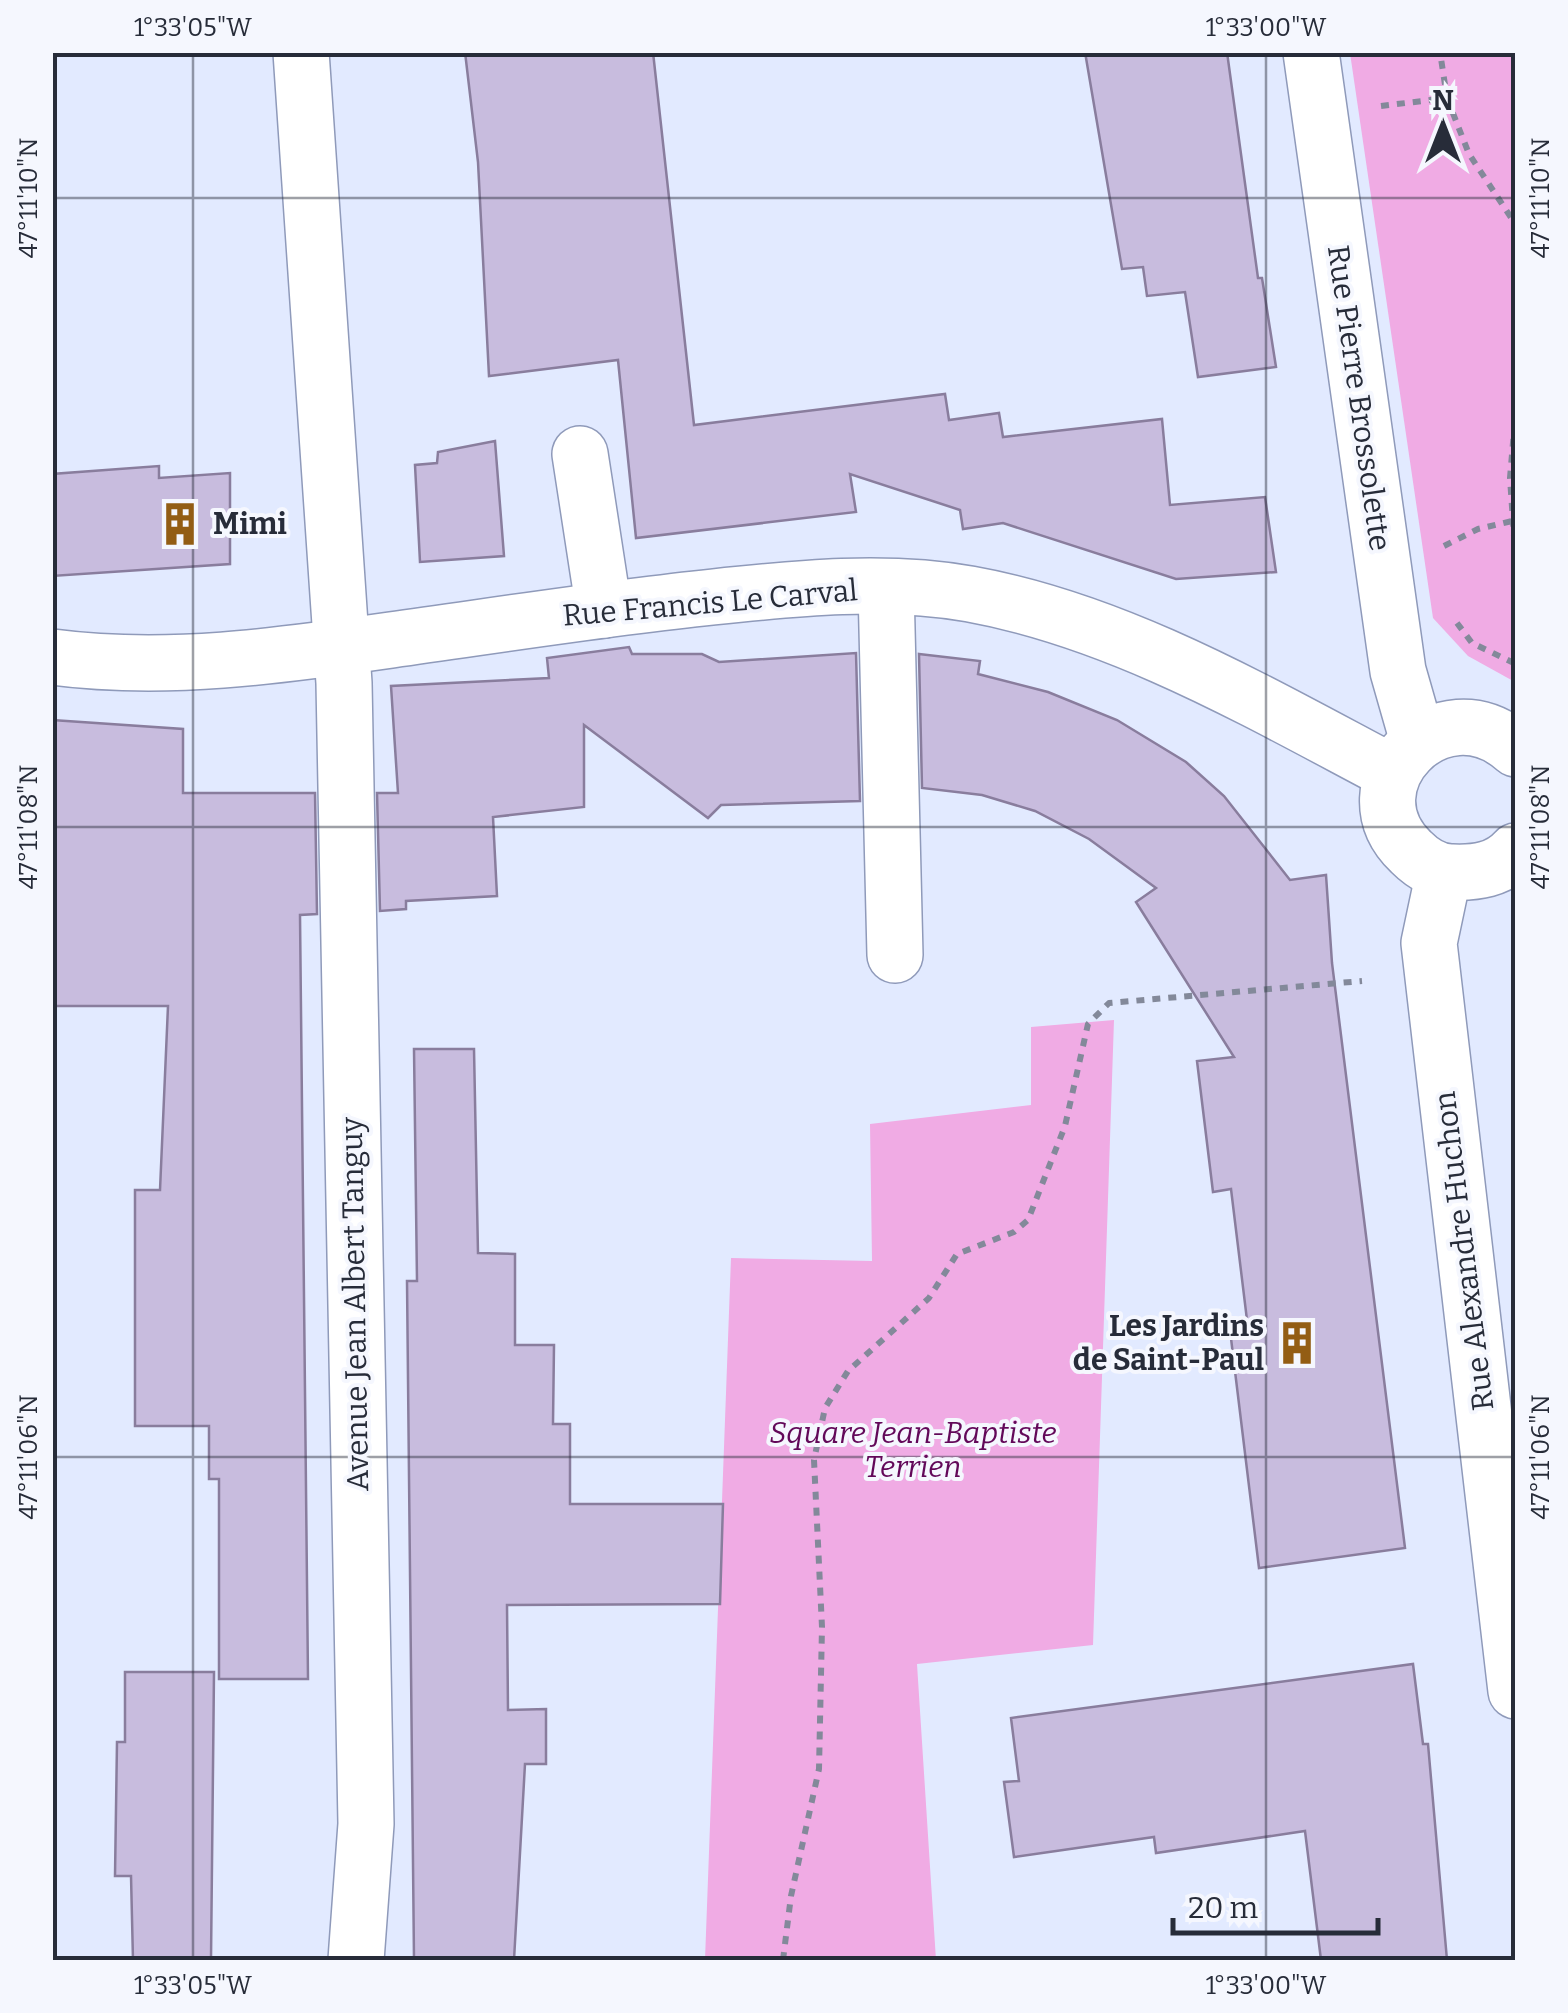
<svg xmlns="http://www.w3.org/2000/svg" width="1568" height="2013" font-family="Bitter,serif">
	<rect width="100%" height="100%" fill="#e2eaff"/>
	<!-- green -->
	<g fill="#f0abe4">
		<path d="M1350 53H1515V682L1468 656 1433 618Z"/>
		<path d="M1114 1020 1093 1645 917 1664 936 1960H705L731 1258 872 1261 870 1124 1031 1105V1027Z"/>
	</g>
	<!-- building -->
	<g fill="#c8bcde" stroke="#897d9d" stroke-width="2.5">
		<path d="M465 52H653L694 425 945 394 949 420 999 413 1003 437 1162 419 1170 505 1265 497 1276 572 1176 579 1003 523 963 529 960 510 850 474 856 512 636 538 618 360 489 376 478 162Z"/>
		<path d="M1085 52H1227L1258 278H1262L1276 367 1198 377 1185 292 1147 296 1143 267 1122 269Z"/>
		<path d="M495 441 504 556 420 562 415 465 437 463 438 452Z"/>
		<path d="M159 466V478L230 473V564L52 576V474Z"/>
		<path d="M629 647 632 654H702L719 662 856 653 860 801 721 805 708 818 584 725V807L493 817 497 896 406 901V909L380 911 377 793H398L391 686 549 678 547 658Z"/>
		<path d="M919 654 980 661 978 674 1048 692 1117 720 1186 762 1224 796 1290 880 1326 875 1332 963 1405 1548 1259 1568 1229 1322 1247 1320 1231 1189 1213 1192 1197 1061 1234 1057 1136 902 1156 888 1089 839 1035 811 982 795 922 788Z"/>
		<path d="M52 720 183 729V793H315L317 914 300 915 308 1679H219V1479H209V1426H135V1190H160L168 1006H52Z"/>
		<path d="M414 1049H474L478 1253 515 1254V1345H554L553 1424H570V1504H723L720 1604 507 1605 508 1710 546 1709V1764H525L514 1960H414L407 1281H417Z"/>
		<path d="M1413 1664 1423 1744H1428L1447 1960H1321L1305 1831 1156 1853 1154 1837 1014 1857 1004 1782 1019 1781 1011 1718Z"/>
		<path d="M125 1672H214L211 1960H133L131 1876H115L117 1742H125Z"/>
	</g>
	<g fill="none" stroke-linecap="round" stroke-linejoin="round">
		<!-- minor casing -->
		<g stroke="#8f9aba" stroke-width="58">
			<g id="minor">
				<path d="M301 52 344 683 366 1824 356 1960"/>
				<path d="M1311 52 1398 671 1418 741"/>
				<path d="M580 454 604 610"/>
				<path d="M886 588 895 955"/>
				<path d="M52 657C166 672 279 656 391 640 499 625 606 608 713 597 797 588 887 579 970 594 1120 621 1260 703 1393 773"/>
				<path d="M1516 749C1440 682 1342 786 1411 852 1422 863 1436 872 1452 872 1476 873 1499 870 1516 851"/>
				<path d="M1444 872 1429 943 1516 1691"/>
			</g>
		</g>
		<!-- path -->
		<g stroke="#83899a" stroke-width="6" stroke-dasharray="8 8" stroke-linecap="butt">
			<path d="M1447 98 1469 154 1516 225"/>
			<path d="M1381 106 1447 98 1440 52"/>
			<path d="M1516 407 1510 478 1516 565"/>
			<path d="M1444 546 1478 529 1512 521"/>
			<path d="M1457 623 1472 643 1516 664"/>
			<path d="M783 1960 791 1896 819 1769 822 1627 814 1460 825 1408 848 1371 929 1298 957 1254 1014 1232 1028 1220 1065 1126 1088 1024 1109 1003 1362 981"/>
		</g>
		<!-- minor -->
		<use href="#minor" stroke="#fff" stroke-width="55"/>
	</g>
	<!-- ticks -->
	<path fill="none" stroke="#272c39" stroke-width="2.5" stroke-opacity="0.45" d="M193 52V1960M1266 52V1960M52 198H1516M52 827H1516M52 1457H1516"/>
	<!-- icons -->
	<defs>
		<g id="building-bare" transform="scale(3.45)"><path d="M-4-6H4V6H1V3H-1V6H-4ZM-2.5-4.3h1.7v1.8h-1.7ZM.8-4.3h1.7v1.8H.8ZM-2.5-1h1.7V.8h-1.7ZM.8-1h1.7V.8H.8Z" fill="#935d14" stroke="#f5f7fe" stroke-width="2.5" paint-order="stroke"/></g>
	</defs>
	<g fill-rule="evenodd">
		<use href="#building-bare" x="180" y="524"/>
		<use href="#building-bare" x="1297" y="1343"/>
	</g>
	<g text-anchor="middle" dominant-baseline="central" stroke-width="8" stroke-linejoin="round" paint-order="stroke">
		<!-- street labels -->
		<g font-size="30" fill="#272c39" stroke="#f5f7fe">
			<text transform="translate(1359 398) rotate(82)">Rue Pierre Brossolette</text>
			<text transform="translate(710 603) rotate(-5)">Rue Francis Le Carval</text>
			<text transform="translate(1464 1251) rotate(-97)">Rue Alexandre Huchon</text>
			<text transform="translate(355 1304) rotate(-91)">Avenue Jean Albert Tanguy</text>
		</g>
		<!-- poi labels -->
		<g font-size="30" font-weight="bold" fill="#272c39" stroke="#f5f7fe" text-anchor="start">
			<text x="213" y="524">Mimi</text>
			<text x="1264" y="1326" text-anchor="end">Les Jardins<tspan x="1264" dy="34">de Saint-Paul</tspan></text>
		</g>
		<!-- park labels -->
		<g font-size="30" font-style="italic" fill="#620859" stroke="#f5f7fe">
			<text x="913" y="1433">Square Jean-Baptiste<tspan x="913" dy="34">Terrien</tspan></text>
		</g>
	</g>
	<!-- border -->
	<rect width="1568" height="2013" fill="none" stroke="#f5f7fe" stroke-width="110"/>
	<!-- north arrow -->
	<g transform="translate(1443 125)" stroke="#f5f7fe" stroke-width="8" paint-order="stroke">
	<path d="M0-8L18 38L0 25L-18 38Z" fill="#272c39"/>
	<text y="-15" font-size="28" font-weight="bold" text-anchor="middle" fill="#272c39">N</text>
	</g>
	<!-- scale -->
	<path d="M1173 1918v15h205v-15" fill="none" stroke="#272c39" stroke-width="5"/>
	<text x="1188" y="1918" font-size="30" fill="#272c39" stroke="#f5f7fe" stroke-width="8" paint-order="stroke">20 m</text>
	<rect x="55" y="55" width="1458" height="1903" fill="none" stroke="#272c39" stroke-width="4"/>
	<g font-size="25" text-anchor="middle" fill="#272c39">
		<text x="193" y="36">1°33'05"W</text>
		<text x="1266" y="36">1°33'00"W</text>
		<text transform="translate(28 198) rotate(-90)" y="9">47°11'10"N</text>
		<text transform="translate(1540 198) rotate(-90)" y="9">47°11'10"N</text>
		<text transform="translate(28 827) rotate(-90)" y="9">47°11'08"N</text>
		<text transform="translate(1540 827) rotate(-90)" y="9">47°11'08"N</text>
		<text transform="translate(28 1457) rotate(-90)" y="9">47°11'06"N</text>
		<text transform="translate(1540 1457) rotate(-90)" y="9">47°11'06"N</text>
		<text x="193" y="1994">1°33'05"W</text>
		<text x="1266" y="1994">1°33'00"W</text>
	</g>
</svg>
